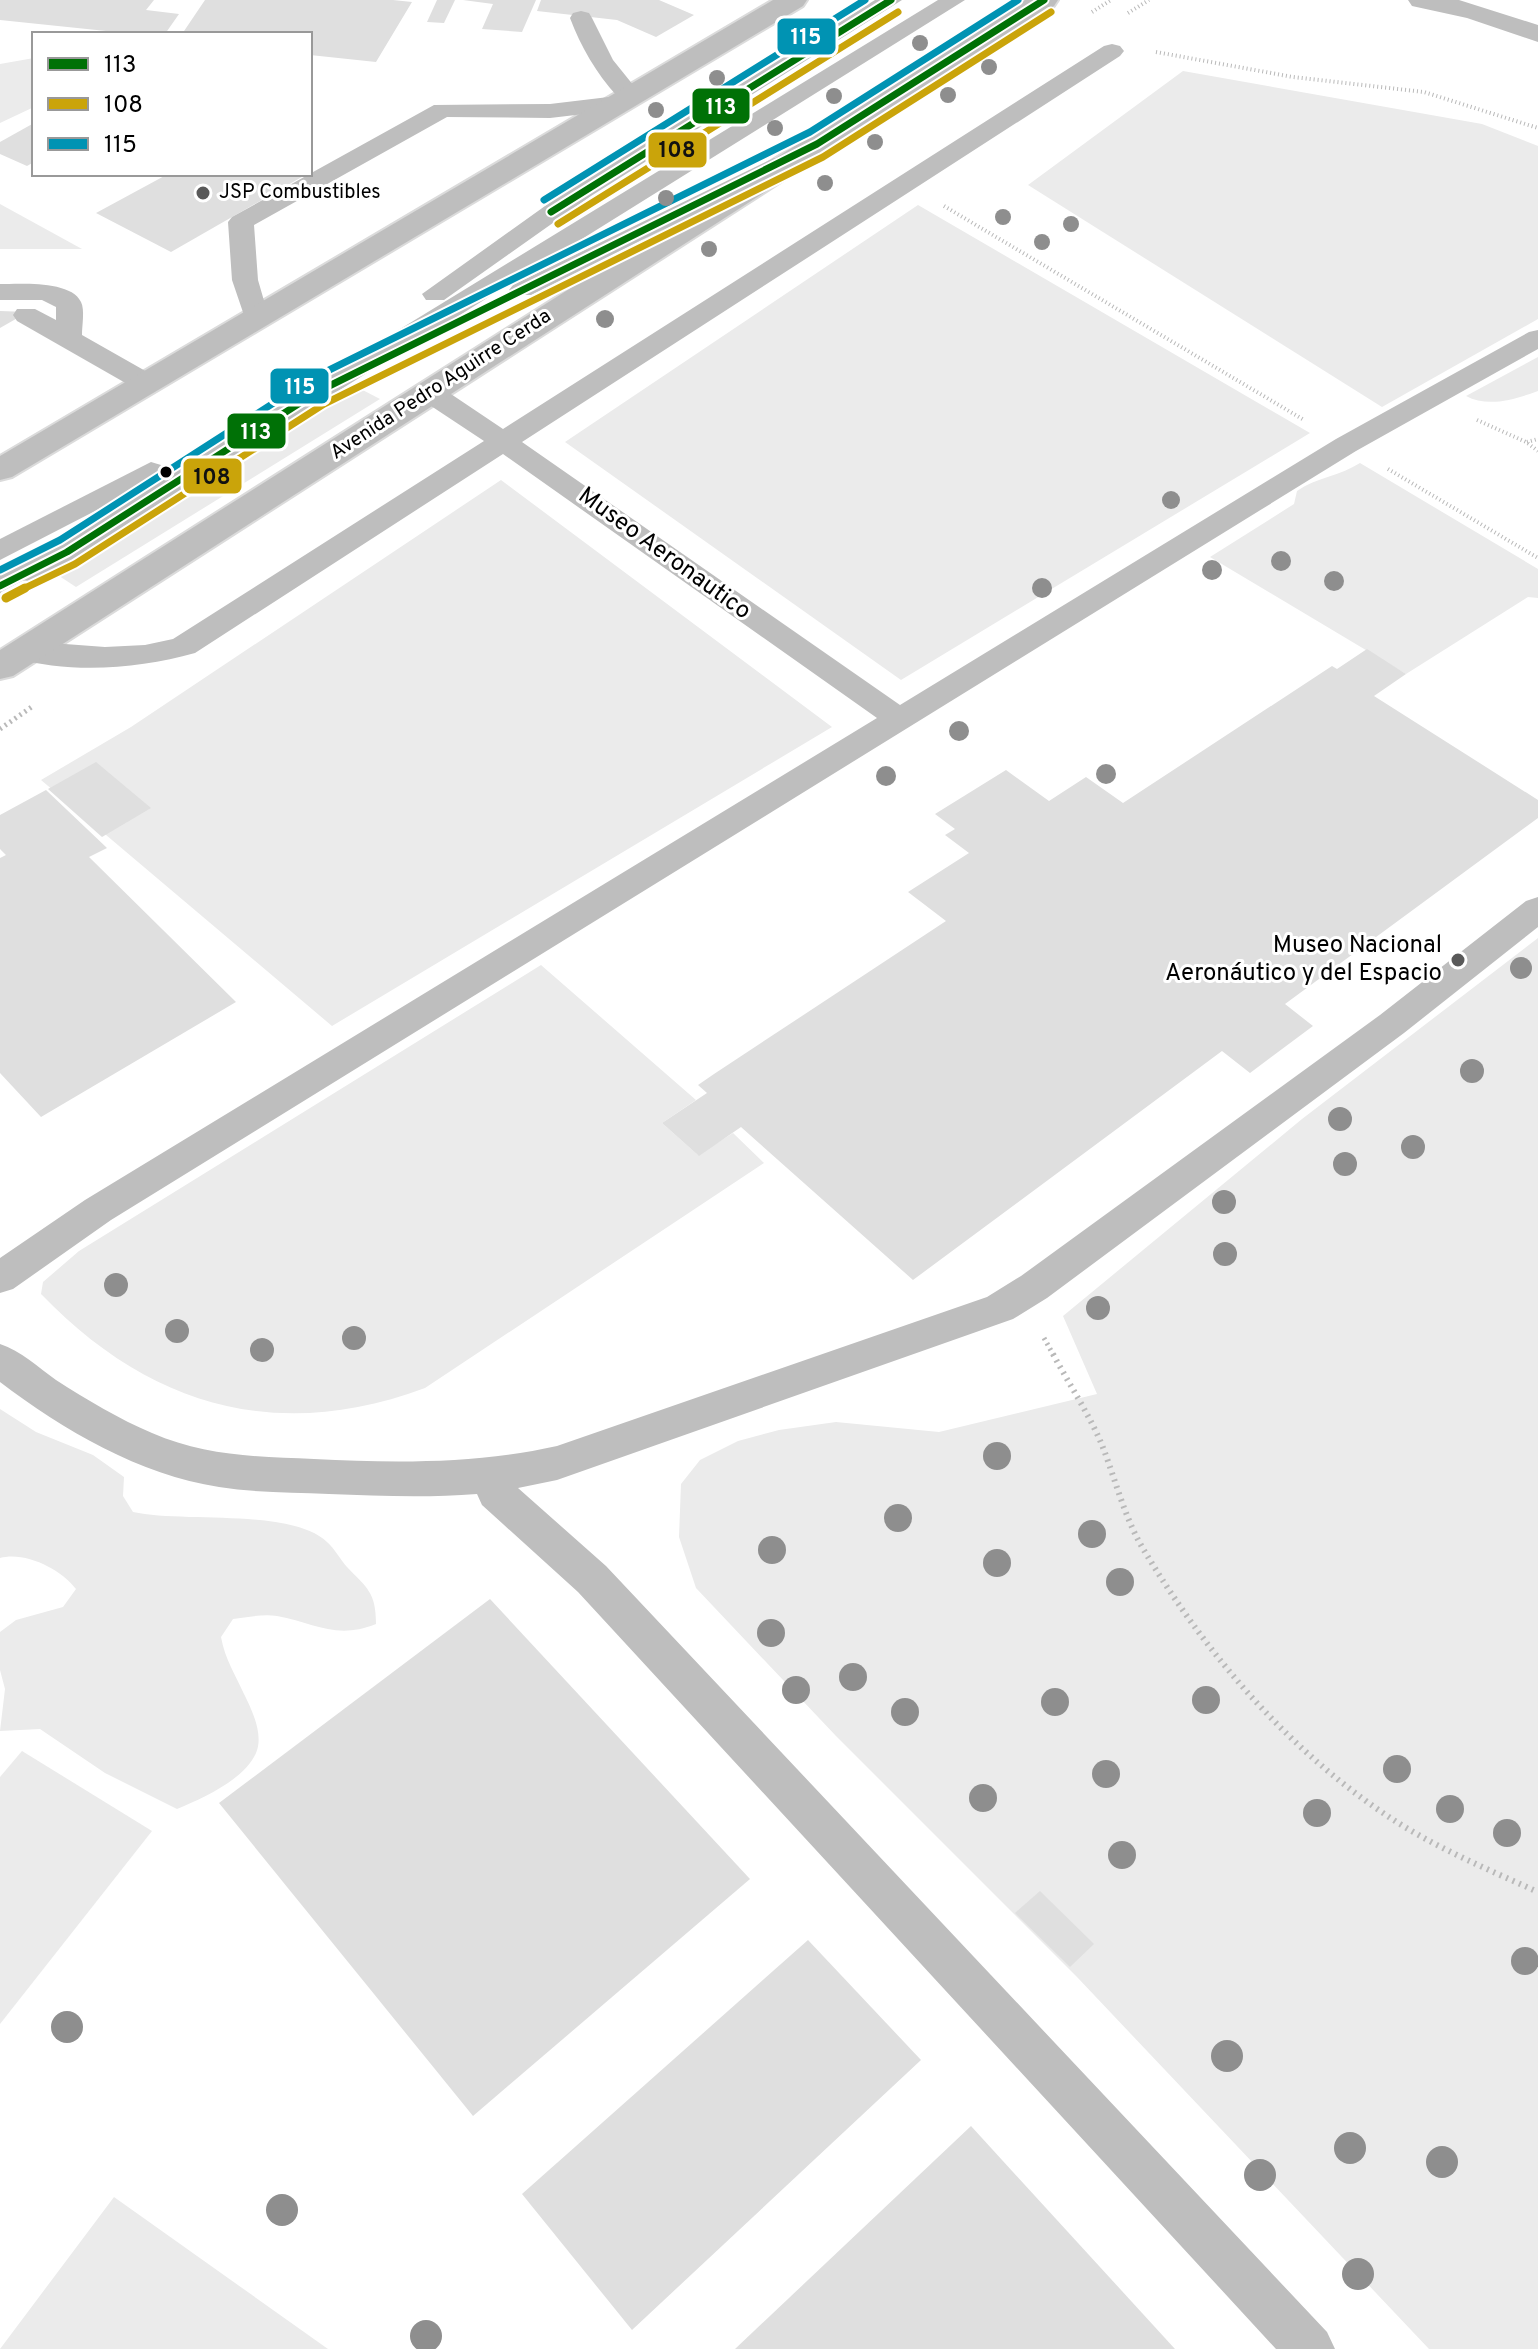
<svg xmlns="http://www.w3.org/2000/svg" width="1538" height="2349" font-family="Overpass,sans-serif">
	<rect width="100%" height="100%" fill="#fff"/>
	<!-- green -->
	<g fill="#ebebeb">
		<path d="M34 58V107L0 123V64Z"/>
		<path d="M1183 71 1482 124 1538 146V319L1382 407 1028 185Z"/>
		<path d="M0 204 82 249H0Z"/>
		<path d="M918 205 1310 433 901 680 565 442Z"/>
		<path d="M1538 357V391C1516 399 1488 408 1466 396Z"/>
		<path d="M353 385 380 399 76 587 53 572Z"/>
		<path d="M1360 463 1538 569V598L1528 597 1406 674 1210 557 1294 504 1297 491C1317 477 1340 476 1360 463Z"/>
		<path d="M501 480 832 727 332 1026 41 780 131 727Z"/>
		<path d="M1538 938V2349H1429L1077 1977 836 1736 696 1588 679 1537 681 1484 700 1460 738 1441 779 1430 836 1422 939 1432 1097 1394 1063 1316 1302 1119Z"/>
		<path d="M541 965 696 1100 662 1123 698 1155 733 1133 764 1163 425 1388C277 1443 150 1407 41 1294L43 1282 79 1251Z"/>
		<path d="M0 1409 36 1432 93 1455 124 1477 123 1496 133 1512C182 1523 292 1508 327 1542 335 1549 340 1559 347 1567 367 1588 376 1592 376 1624 336 1640 315 1623 277 1616 263 1614 247 1617 233 1619L221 1637C225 1659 235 1674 244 1694 252 1710 264 1735 256 1753 244 1780 203 1798 177 1809L105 1773 40 1729 0 1731 5 1689 0 1670V1632L16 1620 63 1607 76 1589C61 1569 25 1551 0 1558Z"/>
		<path d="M22 1751 152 1831 0 2024V1777Z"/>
		<path d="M114 2197 328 2349H0Z"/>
	</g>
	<!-- building -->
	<g fill="#dfdfdf">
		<path d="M0 0H154L146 10 179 14 165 34H135L0 20Z"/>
		<path d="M205 0H393L412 2 376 62 310 55V34H182Z"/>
		<path d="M437 0H455L444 23 427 22Z"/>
		<path d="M463 0H536L522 32 482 29 493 4Z"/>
		<path d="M541 0H659L694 15 656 37 617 20 537 11Z"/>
		<path d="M34 123V162L27 166 0 154V142Z"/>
		<path d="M168 174H307L171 252 96 213Z"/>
		<path d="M0 311 28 312 0 328Z"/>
		<path d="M1367 649 1406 674 1374 696 1538 800V818L1285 1004 1313 1026 1250 1073 1222 1051 913 1280 741 1127 699 1156 662 1123 707 1093 698 1085 714 1074 946 921 908 892 969 853 945 835 955 829 935 814 1006 770 1049 801 1086 777 1123 803 1332 666 1337 669Z"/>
		<path d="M96 762 151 808 102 837 48 789Z"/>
		<path d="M46 790 107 848 89 857 236 1002 41 1117 0 1073V858L6 855 0 849V815Z"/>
		<path d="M490 1599 750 1879 473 2116 219 1803Z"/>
		<path d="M1040 1891 1094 1944 1070 1967 1015 1913Z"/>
		<path d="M808 1940 921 2060 632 2330 522 2194Z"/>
		<path d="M971 2126 1175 2349H735Z"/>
	</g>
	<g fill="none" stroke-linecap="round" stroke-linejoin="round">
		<!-- primary casing -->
		<g stroke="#dbdbdb" stroke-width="4">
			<g id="primary">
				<path d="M773 0H807L803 6 12 477 0 480V456Z"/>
				<path d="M1025 0H1058L1054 6 13 676 0 679V650Z"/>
			</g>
		</g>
		<!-- path-far2 -->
		<g stroke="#b9b9b9" stroke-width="4" stroke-dasharray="1 3" stroke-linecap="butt">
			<path d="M1092 12 1111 0"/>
			<path d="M1128 13 1149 0"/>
			<path d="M1156 52 1293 77 1424 92 1538 128"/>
			<path d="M944 206 1304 420"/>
			<path d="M1477 420 1526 442 1538 451"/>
			<path d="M1527 442 1538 439"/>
			<path d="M1388 469 1538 558"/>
		</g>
		<!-- path-far1 -->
		<g stroke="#b9b9b9" stroke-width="5" stroke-dasharray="2 4" stroke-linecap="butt">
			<path d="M0 729 33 706"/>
			<path d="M1044 1338 1054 1356"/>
		</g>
		<!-- path -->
		<path stroke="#b9b9b9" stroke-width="6" stroke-dasharray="2 5" stroke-linecap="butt" d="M1053 1354C1069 1384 1089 1414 1102 1445 1115 1478 1124 1516 1142 1547 1204 1651 1285 1747 1386 1815 1432 1846 1487 1869 1538 1892"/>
		<!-- service -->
		<g fill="#bebebe" fill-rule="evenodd">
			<path d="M875 0H902L591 196 444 300H426L422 294 573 186Z"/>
			<path d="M938 0H965L327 398 77 558 0 595V574L57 546 307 386Z"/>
			<path d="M581 11 589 13 592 18 613 60 642 96 638 101 618 110 550 118 447 117 254 225 258 280 269 318 265 324H247L232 280 228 222 232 217 434 105 550 104 617 96C596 73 581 47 570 18L573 13Z"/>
			<path d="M1112 44 1120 46 1124 51 1120 56 522 442 900 705 1336 439 1529 332 1538 330V349L1356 451 111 1220 13 1289 0 1293V1258L85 1200 877 718 503 454 195 653C138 669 72 674 14 658L10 651 14 644 25 641 105 647 145 645 173 639 484 441 419 398 415 392 419 386H439L503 429 1104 46Z"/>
			<path d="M774 158 783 160 786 165 783 170 531 295H513L509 290 513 285Z"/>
			<path d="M0 284C19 284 71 280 81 302 85 310 82 325 82 335L156 377 159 383 156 389H136L17 321 13 315 17 309H35L56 320V307L42 300H0Z"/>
			<path d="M151 462 161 465 165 471 161 477 0 560V539Z"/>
			<path d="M1538 897V927L1404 1033 1047 1298 1013 1319 557 1480 518 1488 606 1566 1327 2332 1335 2349H1276L578 1592 482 1505 477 1494C428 1498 378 1496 329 1494 293 1492 256 1493 219 1487 140 1475 63 1430 0 1382V1344C21 1351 38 1367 56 1380 87 1400 119 1419 152 1433 205 1456 258 1457 314 1459 396 1463 476 1464 557 1446L987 1297 1021 1276 1380 1015 1526 901Z"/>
		</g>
		<!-- minor -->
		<path fill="#bebebe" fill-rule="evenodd" d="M1408 0H1459L1538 25V42L1467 18 1412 6Z"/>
		<!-- primary -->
		<use href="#primary" fill="#bebebe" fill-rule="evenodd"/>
		<!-- bus-1 casing -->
		<g stroke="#fff" stroke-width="11">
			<g id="bus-1">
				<path d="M551 212 891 0"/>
				<path d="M0 586 67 552 317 392 817 144 1044 0"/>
			</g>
		</g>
		<!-- bus-2-far1 casing -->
		<g stroke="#fff" stroke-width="11">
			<g id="bus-2-far1">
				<path d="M558 224 898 12"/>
				<path d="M21 590 75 564 324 404 823 157 1051 12"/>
			</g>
		</g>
		<!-- bus-2 casing -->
		<g stroke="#fff" stroke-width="15">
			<path id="bus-2" d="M6 598 25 588"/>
		</g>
		<!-- bus-3 casing -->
		<g stroke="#fff" stroke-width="11">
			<g id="bus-3">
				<path d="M544 200 865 0"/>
				<path d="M0 570 60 540 311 379 810 132 1018 0"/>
			</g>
		</g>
		<!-- bus-1 -->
		<use href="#bus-1" stroke="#007106" stroke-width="7"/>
		<!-- bus-2-far1 -->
		<use href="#bus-2-far1" stroke="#caa40a" stroke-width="7"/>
		<!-- bus-2 -->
		<use href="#bus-2" stroke="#caa40a" stroke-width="9"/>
		<!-- bus-3 -->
		<use href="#bus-3" stroke="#0093b3" stroke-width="7"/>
	</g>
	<!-- trees -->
	<g fill="#8e8e8e">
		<circle cx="920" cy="43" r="8"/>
		<circle cx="989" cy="67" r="8"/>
		<circle cx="717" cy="78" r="8"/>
		<circle cx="948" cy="95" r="8"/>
		<circle cx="834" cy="96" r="8"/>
		<circle cx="656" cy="110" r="8"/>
		<circle cx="775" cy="128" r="8"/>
		<circle cx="875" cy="142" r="8"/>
		<circle cx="825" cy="183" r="8"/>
		<circle cx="666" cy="198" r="8"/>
		<circle cx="1003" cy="217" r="8"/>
		<circle cx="1071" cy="224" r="8"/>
		<circle cx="1042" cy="242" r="8"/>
		<circle cx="709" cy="249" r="8"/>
		<circle cx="605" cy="319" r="9"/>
		<circle cx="1171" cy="500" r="9"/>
		<circle cx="1281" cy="561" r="10"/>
		<circle cx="1212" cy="570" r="10"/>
		<circle cx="1334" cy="581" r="10"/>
		<circle cx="1042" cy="588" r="10"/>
		<circle cx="959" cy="731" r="10"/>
		<circle cx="1106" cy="774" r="10"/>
		<circle cx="886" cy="776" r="10"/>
		<circle cx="1521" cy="968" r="11"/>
		<circle cx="1472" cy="1071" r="12"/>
		<circle cx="1340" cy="1119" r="12"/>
		<circle cx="1413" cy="1147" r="12"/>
		<circle cx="1345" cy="1164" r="12"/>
		<circle cx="1224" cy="1202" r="12"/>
		<circle cx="1225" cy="1254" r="12"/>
		<circle cx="116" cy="1285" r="12"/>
		<circle cx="1098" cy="1308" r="12"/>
		<circle cx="177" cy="1331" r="12"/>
		<circle cx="354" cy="1338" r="12"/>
		<circle cx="262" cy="1350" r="12"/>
		<circle cx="997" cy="1456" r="14"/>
		<circle cx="898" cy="1518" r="14"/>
		<circle cx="1092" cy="1534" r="14"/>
		<circle cx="772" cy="1550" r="14"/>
		<circle cx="997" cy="1563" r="14"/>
		<circle cx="1120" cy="1582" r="14"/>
		<circle cx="771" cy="1633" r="14"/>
		<circle cx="853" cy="1677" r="14"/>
		<circle cx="796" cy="1690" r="14"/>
		<circle cx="1206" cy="1700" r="14"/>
		<circle cx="1055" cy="1702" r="14"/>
		<circle cx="905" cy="1712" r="14"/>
		<circle cx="1397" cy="1769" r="14"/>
		<circle cx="1106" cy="1774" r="14"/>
		<circle cx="983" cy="1798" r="14"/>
		<circle cx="1450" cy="1809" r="14"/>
		<circle cx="1317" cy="1813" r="14"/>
		<circle cx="1507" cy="1833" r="14"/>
		<circle cx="1122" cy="1855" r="14"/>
		<circle cx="1525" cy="1961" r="14"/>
		<circle cx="67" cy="2027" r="16"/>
		<circle cx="1227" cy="2056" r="16"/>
		<circle cx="1350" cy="2148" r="16"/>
		<circle cx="1442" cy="2162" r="16"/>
		<circle cx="1260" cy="2175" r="16"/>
		<circle cx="282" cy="2210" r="16"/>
		<circle cx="1358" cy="2274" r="16"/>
		<circle cx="426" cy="2336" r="16"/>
	</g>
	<!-- markers -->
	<g fill="#595959" stroke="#fff" stroke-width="3">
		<circle cx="203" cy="193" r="8"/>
		<circle cx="1458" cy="960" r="8"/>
	</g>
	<circle fill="#000" stroke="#fff" stroke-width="3" cx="166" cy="472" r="7"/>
	<g text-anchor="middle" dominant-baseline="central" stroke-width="6" stroke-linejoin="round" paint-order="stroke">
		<!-- far-poi labels -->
		<g font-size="20" fill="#000" stroke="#fff" text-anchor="start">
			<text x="219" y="193">JSP Combustibles</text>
		</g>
		<!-- far-street labels -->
		<g font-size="20" fill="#000" stroke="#fff">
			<text transform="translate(441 385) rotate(-33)">Avenida Pedro Aguirre Cerda</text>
		</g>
		<!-- street labels -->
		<g font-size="24" fill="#000" stroke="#fff">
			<text transform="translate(664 554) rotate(36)">Museo Aeronautico</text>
		</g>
		<!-- poi labels -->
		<g font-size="24" fill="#000" stroke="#fff" text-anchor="end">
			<text x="1442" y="946">Museo Nacional<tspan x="1442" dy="28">Aeronáutico y del Espacio</tspan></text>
		</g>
	</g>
	<g stroke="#fff" stroke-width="3">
		<rect x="776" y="17" width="61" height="39" rx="8" fill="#0093b3"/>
		<rect x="691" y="87" width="60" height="38" rx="8" fill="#007106"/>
		<rect x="647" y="131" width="61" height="38" rx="8" fill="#caa40a"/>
		<rect x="269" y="367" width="61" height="38" rx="8" fill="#0093b3"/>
		<rect x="226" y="412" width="61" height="38" rx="8" fill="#007106"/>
		<rect x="182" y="457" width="61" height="38" rx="8" fill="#caa40a"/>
	</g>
	<g font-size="22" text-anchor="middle" font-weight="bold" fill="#fff">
		<text x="806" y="44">115</text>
		<text x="721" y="114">113</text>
		<text x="300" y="394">115</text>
		<text x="256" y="439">113</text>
	</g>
	<g font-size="22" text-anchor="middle" font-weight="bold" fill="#111">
		<text x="677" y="157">108</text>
		<text x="212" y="484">108</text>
	</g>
	<!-- legend -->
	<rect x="32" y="32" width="280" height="144" fill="#ffffff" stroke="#999999" stroke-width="2"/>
	<rect x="48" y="58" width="40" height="12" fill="#007106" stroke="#999999" stroke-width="2"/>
	<text x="104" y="72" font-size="24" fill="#000000">113</text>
	<rect x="48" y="98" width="40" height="12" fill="#caa40a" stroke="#999999" stroke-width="2"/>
	<text x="104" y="112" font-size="24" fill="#000000">108</text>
	<rect x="48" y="138" width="40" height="12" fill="#0093b3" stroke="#999999" stroke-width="2"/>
	<text x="104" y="152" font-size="24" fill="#000000">115</text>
</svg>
